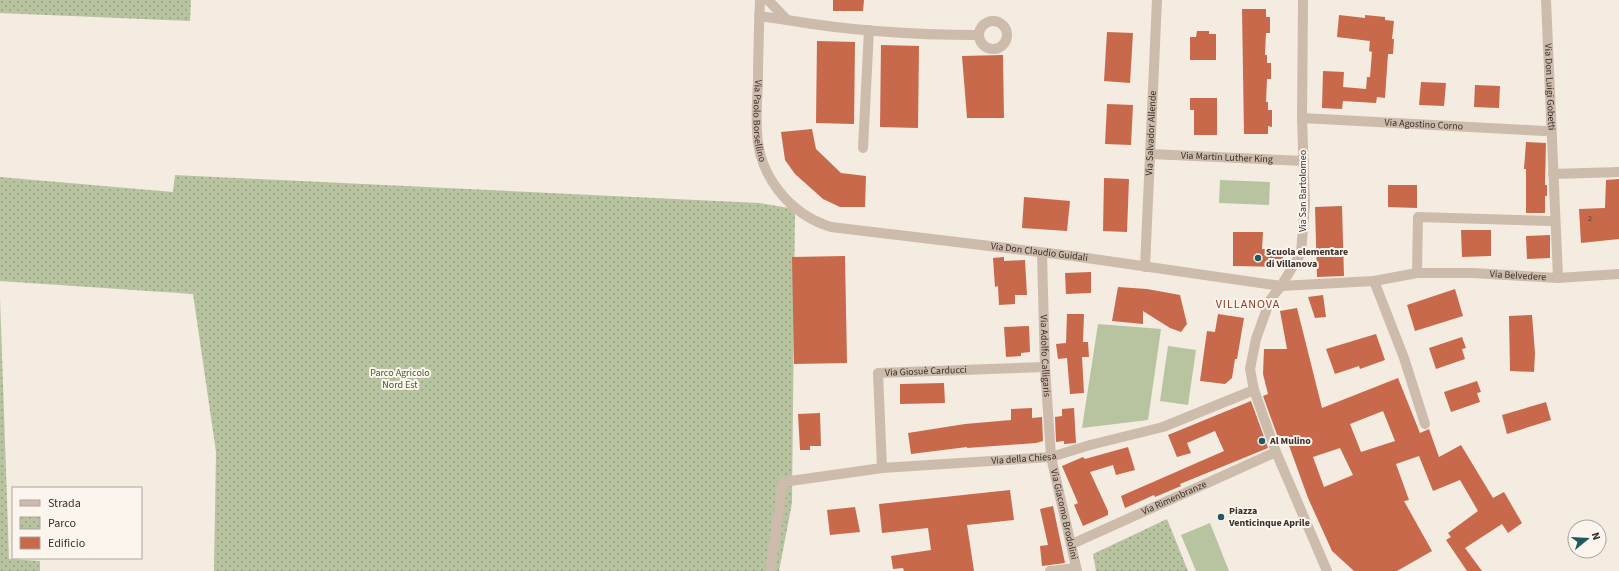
<svg xmlns="http://www.w3.org/2000/svg" width="1619" height="571" font-family="'Source Sans 3',sans-serif">
	<defs>
		<pattern id="park-dots" width="8" height="8" patternUnits="userSpaceOnUse"><rect width="8" height="8" fill="#b8c4a0"/><path d="M2 2h.1M6 6h.1" fill="none" stroke="#97a083" stroke-width="1.8" stroke-linecap="round"/></pattern>
	</defs>
	<rect width="100%" height="100%" fill="#f4ebe1"/>
	<!-- park -->
	<g fill="url(#park-dots)">
		<path d="M0 0H191L190 21 0 13Z"/>
		<path d="M175 175 759 203 795 209 792 503 779 571H214L216 452 193 294 0 281V177L173 192Z"/>
		<path d="M0 297 9 559 40 561V571H0Z"/>
		<path d="M1167 519 1188 571H1096L1093 554Z"/>
	</g>
	<!-- pitch -->
	<g fill="#b8c4a0">
		<path d="M1220 180 1270 182 1269 205 1219 203Z"/>
		<path d="M1098 324 1161 329 1148 420 1082 428Z"/>
		<path d="M1168 346 1196 350 1188 405 1160 401Z"/>
		<path d="M1210 523 1229 571H1196L1181 535Z"/>
	</g>
	<!-- building -->
	<g fill="#c8694b" fill-rule="evenodd">
		<path d="M833 0H864L863 11H833Z"/>
		<path d="M1242 9H1266V17H1270V33H1266L1265 55H1267V63H1271V79H1267L1266 102H1268V110H1272V127L1268 126V134H1244Z"/>
		<path d="M1339 15 1365 18V15L1385 17V20L1394 21 1392 39H1394L1393 54H1388L1385 98 1377 97 1376 103 1343 101 1342 109 1322 108 1323 71 1344 72 1343 87 1366 89 1367 77H1370L1372 52 1369 51 1370 41 1337 37Z"/>
		<path d="M1197 31H1209V34H1216V60H1190V37H1196Z"/>
		<path d="M1107 32 1133 33 1130 83 1104 81Z"/>
		<path d="M817 41 855 42 854 124 816 123Z"/>
		<path d="M881 45 919 46 918 128 880 127Z"/>
		<path d="M1003 55 1004 118H967L962 56Z"/>
		<path d="M1421 82 1446 83 1444 106 1419 105Z"/>
		<path d="M1475 85 1500 86 1499 108 1474 107Z"/>
		<path d="M1190 98H1217V135H1194V110H1190Z"/>
		<path d="M1107 104 1133 105 1131 145 1105 144Z"/>
		<path d="M812 129 816 149 841 173 866 176 865 207H840L823 199 795 174 785 160 781 132Z"/>
		<path d="M1526 142 1546 143 1545 185H1547V196H1545V213H1526V169H1524Z"/>
		<path d="M1104 178 1129 179 1127 232 1103 231Z"/>
		<path d="M1619 179V239L1581 243 1579 209 1605 208 1606 180Z"/>
		<path d="M1388 185H1417V208L1388 207Z"/>
		<path d="M1024 197 1070 201 1067 231 1022 228Z"/>
		<path d="M1342 206 1344 276 1317 277 1315 207Z"/>
		<path d="M1461 230H1491V256L1462 257Z"/>
		<path d="M1233 232H1263L1262 249H1283V267L1233 266Z"/>
		<path d="M1550 235V258L1527 259 1526 236Z"/>
		<path d="M845 256 847 363 794 364 792 257Z"/>
		<path d="M1004 257V261L1025 260 1027 295H1015V304L999 305 998 286 995 287 993 258Z"/>
		<path d="M1091 272V293L1066 294 1065 273Z"/>
		<path d="M1118 287 1147 289 1180 295 1187 324 1181 332 1170 328 1143 311V324L1112 321Z"/>
		<path d="M1455 289 1463 316 1415 331 1407 305Z"/>
		<path d="M1323 295 1326 317 1315 318 1308 297Z"/>
		<path d="M1297 308 1322 408 1398 378 1420 433 1429 429 1439 457 1461 445 1493 498 1504 492 1522 523 1508 533 1502 524 1465 548 1482 571H1467L1446 540 1451 537 1448 533 1478 511 1460 480 1433 491 1419 456 1396 464 1409 500 1404 501 1432 551 1397 571H1354L1332 551 1308 498 1287 440 1280 443 1263 396 1268 394 1263 374 1264 349H1287L1280 311ZM1383 411 1395 441 1361 452 1350 424ZM1340 448 1353 475 1324 487 1313 457Z"/>
		<path d="M1067 314H1084L1083 342H1088L1089 357H1082L1084 393 1070 394 1067 358 1058 359 1056 344 1066 343Z"/>
		<path d="M1218 314 1244 318 1237 359H1235L1232 378 1225 384 1200 381 1207 331 1215 332Z"/>
		<path d="M1532 315 1535 353 1534 372 1510 371 1509 316Z"/>
		<path d="M1029 326 1030 352 1021 353V356L1006 357 1004 327Z"/>
		<path d="M1376 334 1385 360 1360 369 1359 366 1335 374 1326 349Z"/>
		<path d="M1462 337 1466 348 1462 349 1465 359 1436 369 1429 348Z"/>
		<path d="M1477 381 1481 392 1477 393 1480 402 1451 412 1444 392Z"/>
		<path d="M944 383 945 403 900 404V384Z"/>
		<path d="M1251 401 1268 448 1180 484 1181 486 1155 497 1154 495 1125 508 1121 496 1224 451 1215 431 1187 443 1191 453 1177 457 1168 435Z"/>
		<path d="M1546 402 1551 420 1507 434 1502 415Z"/>
		<path d="M1032 408V418L1042 417 1043 441 1036 443 967 448V447L911 454 908 433 965 424 1011 420V409Z"/>
		<path d="M1074 408 1076 443 1064 444V441L1056 442 1055 417 1062 416V409Z"/>
		<path d="M820 413 821 446H810V450H800L798 414Z"/>
		<path d="M1128 447 1135 470 1116 475 1113 465 1090 472 1108 511V515L1083 526 1074 505 1078 503 1062 466 1083 457 1085 459Z"/>
		<path d="M1010 490 1014 520 967 525 974 571H904L903 568 893 569 891 556 931 550 928 528 882 533 879 504Z"/>
		<path d="M1053 506 1065 563 1042 566 1040 546 1048 545 1040 509Z"/>
		<path d="M855 507 860 532 830 535 827 510Z"/>
	</g>
	<g fill="none" stroke-linecap="round" stroke-linejoin="round">
		<!-- minor -->
		<g stroke="#cdbbac" stroke-width="10">
			<path id="s1" d="M760 0C759 27 758 55 758 82 757 98 756 114 757 131 758 175 789 214 831 227L1073 256 1281 286 1374 281 1417 273H1473L1558 278 1619 274"/>
			<path d="M1303 0 1302 118 1305 204 1301 253 1281 286 1270 300 1256 339 1250 369 1254 390 1276 452 1327 571"/>
			<path id="s2" d="M1546 0 1558 278"/>
			<path d="M759 16 787 20 768 0"/>
			<path d="M787 20C851 31 915 35 979 35"/>
			<circle cx="993" cy="35" r="14"/>
			<path id="s3" d="M1302 118 1545 131"/>
			<path d="M863 148 869 30"/>
			<path id="s4" d="M1150 154 1304 161"/>
			<path d="M1553 174 1619 172"/>
			<path id="s5" d="M1042 254 1045 367 1051 457 1077 571"/>
			<path id="s6" d="M1145 267 1157 0"/>
			<path d="M1417 273 1418 217 1549 221"/>
			<path d="M1374 281 1404 358 1425 424"/>
			<path id="s7" d="M882 468 878 373 1045 367"/>
			<path id="s8" d="M1072 544 1276 452"/>
			<path id="s9" d="M770 571 783 482 882 468 1051 457 1090 445 1163 427 1254 390"/>
			<path d="M1050 571 1076 568"/>
		</g>
	</g>
	<!-- markers -->
	<g fill="#1f5a5e" stroke="#fbf5ee" stroke-width="1.5">
		<circle cx="1258" cy="258" r="4"/>
		<circle cx="1262" cy="441" r="4"/>
		<circle cx="1221" cy="517" r="4"/>
	</g>
	<g text-anchor="middle" dominant-baseline="central" stroke-width="4" stroke-linejoin="round" paint-order="stroke">
		<!-- number labels -->
		<g font-size="8" fill="#5e3e33">
			<text x="1590" y="218">2</text>
		</g>
		<!-- street labels -->
		<g font-size="10" fill="#3b302b" stroke="#fbf5ee">
			<text stroke="none"><textPath href="#s2" startOffset="87">Via Don Luigi Gobetti</textPath></text>
			<text stroke="none"><textPath href="#s1" startOffset="121">Via Paolo Borsellino</textPath></text>
			<text stroke="none"><textPath href="#s3" startOffset="122">Via Agostino Corno</textPath></text>
			<text stroke="none"><textPath href="#s6" startOffset="134">Via Salvador Allende</textPath></text>
			<text stroke="none"><textPath href="#s4" startOffset="77">Via Martin Luther King</textPath></text>
			<text transform="translate(1303 191) rotate(-90)">Via San Bartolomeo</text>
			<text stroke="none"><textPath href="#s1" startOffset="470">Via Don Claudio Guidali</textPath></text>
			<text stroke="none"><textPath href="#s1" startOffset="952">Via Belvedere</textPath></text>
			<text stroke="none"><textPath href="#s5" startOffset="102">Via Adolfo Calligaris</textPath></text>
			<text stroke="none"><textPath href="#s7" startOffset="143">Via Giosuè Carducci</textPath></text>
			<text stroke="none"><textPath href="#s9" startOffset="332">Via della Chiesa</textPath></text>
			<text stroke="none"><textPath href="#s8" startOffset="112">Via Rimenbranze</textPath></text>
			<text stroke="none"><textPath href="#s5" startOffset="262">Via Giacomo Brodolini</textPath></text>
		</g>
		<!-- poi labels -->
		<g font-size="10" font-weight="bold" fill="#3b302b" stroke="#fbf5ee" text-anchor="start">
			<text x="1266" y="252">Scuola elementare<tspan x="1266" dy="12">di Villanova</tspan></text>
			<text x="1270" y="441">Al Mulino</text>
			<text x="1229" y="511">Piazza<tspan x="1229" dy="12">Venticinque Aprile</tspan></text>
		</g>
		<!-- park labels -->
		<g font-size="10" fill="#4a5a2e" stroke="#fbf5ee">
			<text x="400" y="373">Parco Agricolo<tspan x="400" dy="12">Nord Est</tspan></text>
		</g>
		<!-- quarter labels -->
		<g font-size="12" letter-spacing="1" fill="#8c3b22" stroke="#fbf5ee">
			<text x="1248" y="304">VILLANOVA</text>
		</g>
	</g>
	<!-- legend -->
	<rect x="12" y="487" width="130" height="72" fill="#fbf5ee" stroke="#aea6a0"/>
	<rect x="20" y="500" width="20" height="6" fill="#cdbbac" stroke="#aea6a0"/>
	<text x="48" y="507" font-size="12" fill="#3b302b">Strada</text>
	<rect x="20" y="517" width="20" height="12" fill="url(#park-dots)" stroke="#aea6a0"/>
	<text x="48" y="527" font-size="12" fill="#3b302b">Parco</text>
	<rect x="20" y="537" width="20" height="12" fill="#c8694b" stroke="#aea6a0"/>
	<text x="48" y="547" font-size="12" fill="#3b302b">Edificio</text>
	<!-- north arrow -->
	<g transform="translate(1587 539) rotate(72)"><circle r="19" fill="#fbf5ee" stroke="#aea6a0"/>
	<path d="M0-3L7 15L0 10L-7 15Z" fill="#1f5a5e"/>
	<text y="-6" font-size="11" font-weight="bold" text-anchor="middle" fill="#3b302b">N</text>
	</g>
</svg>
